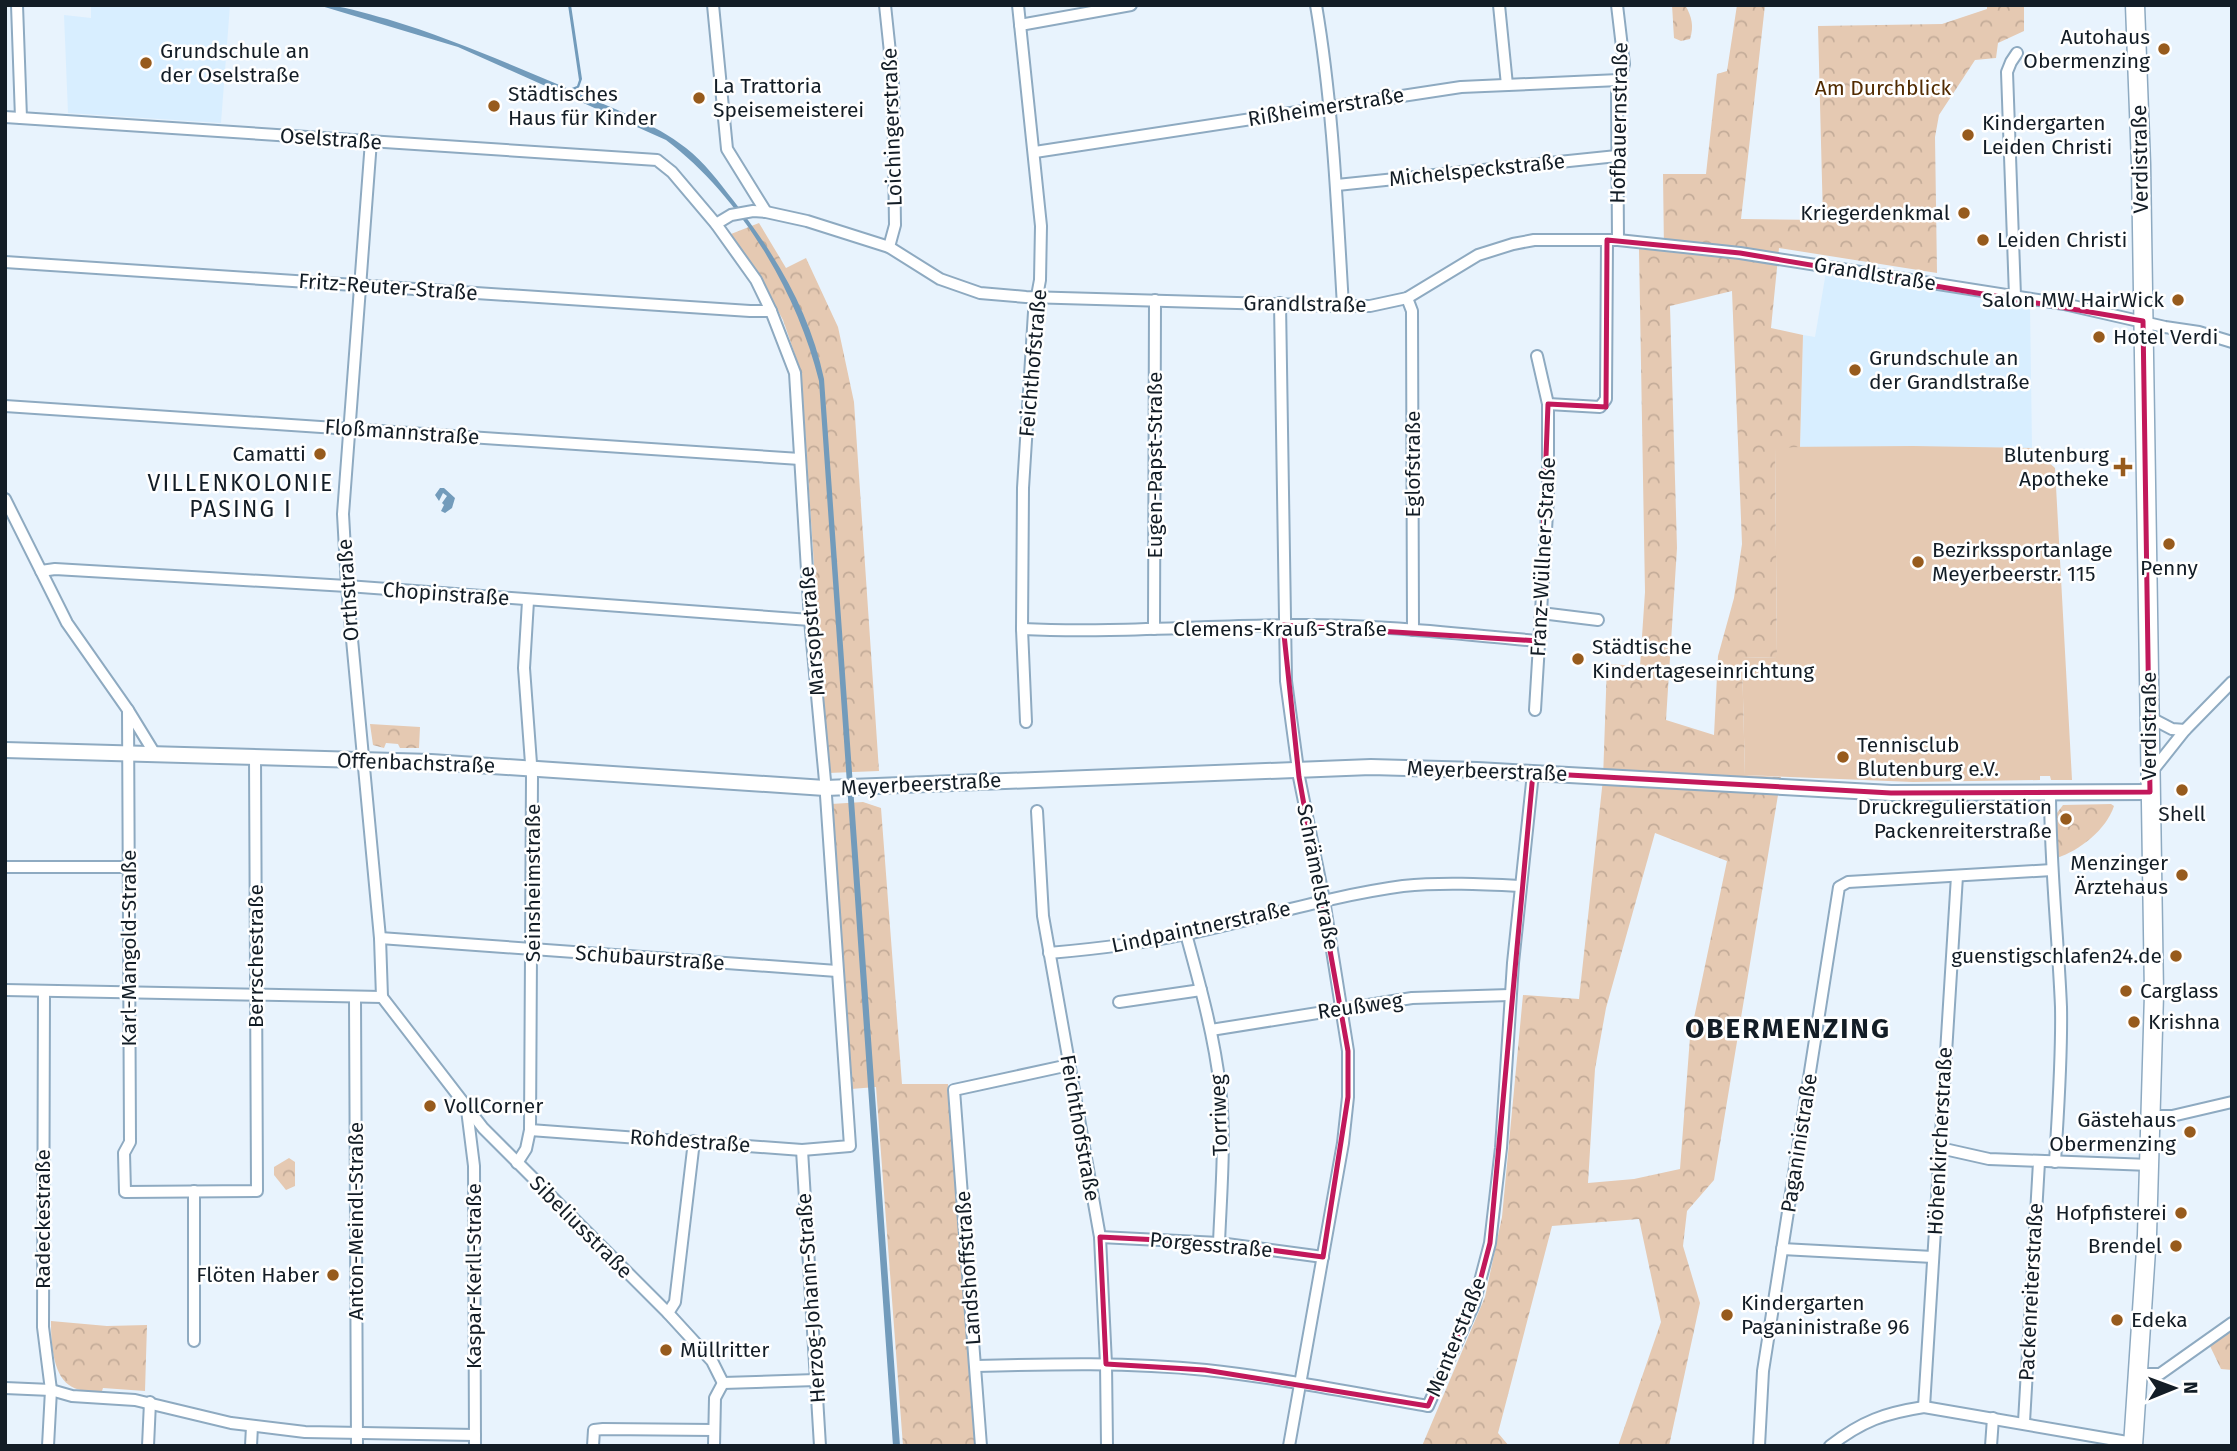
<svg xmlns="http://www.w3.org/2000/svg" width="2237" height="1451" font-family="'Fira Sans',sans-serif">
	<defs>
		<pattern id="park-crowns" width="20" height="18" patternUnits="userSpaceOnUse" patternTransform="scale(1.75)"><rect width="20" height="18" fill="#e5c9b2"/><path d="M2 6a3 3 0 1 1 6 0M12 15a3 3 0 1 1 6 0" fill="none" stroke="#c4ac99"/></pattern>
	</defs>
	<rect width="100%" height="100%" fill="#e8f3fd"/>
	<!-- built -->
	<g fill="#d8eeff">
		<path d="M91 5H230L221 123 68 113 64 15 91 18Z"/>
		<path d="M1826 272 2030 306 2032 448 1800 447 1803 335 1815 337Z"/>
	</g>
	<!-- grass -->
	<path fill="#e5c9b2" d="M1913 446 2032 448 2055 468 2072 780H2051L2050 776H2040V780L1913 782 1745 775 1742 658 1777 657 1775 447Z"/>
	<!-- park -->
	<g fill="url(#park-crowns)" fill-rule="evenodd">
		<path d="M1672 5H1685C1692 17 1694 26 1690 39L1681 41 1674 38Z"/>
		<path d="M1737 5H1765L1741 219 1823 220 1818 26 1942 24 1987 9V5H2024V31L1998 43 1996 58 1975 60 1939 115 1935 137 1937 273 1779 248 1771 328 1803 335 1800 447 1775 448 1777 657 1742 658 1745 775 1781 777 1714 1180 1687 1211 1683 1246 1700 1303 1669 1446H1618L1661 1322 1639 1219 1552 1226 1498 1433 1509 1446H1422L1485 1297 1502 1217 1523 995 1579 999 1603 779 1607 664 1640 666 1645 592 1639 249 1664 251 1663 174H1706L1717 74 1727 71ZM1732 291 1742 544 1734 598 1718 656 1714 735 1666 720 1677 548 1670 306ZM1655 833 1727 861 1690 1037 1680 1169 1634 1179 1588 1183 1595 1069 1606 1008Z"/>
		<path d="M759 223 786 268 806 258 838 327 854 402 879 771 828 773 801 372 783 320 756 270 731 234Z"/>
		<path d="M370 724 420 727 419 748H400L398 744 386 743 384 748 373 745Z"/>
		<path d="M863 802 881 808 902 1084H948L976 1446H903L876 1087 851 1089 831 804Z"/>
		<path d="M2111 804 2114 806C2106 830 2080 850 2057 858V813L2063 805Z"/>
		<path d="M289 1158 295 1162V1186L286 1190 274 1175V1167Z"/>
		<path d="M51 1321 107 1326 147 1325 145 1391 103 1388 102 1391C91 1391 78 1392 69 1385 52 1373 51 1339 51 1321Z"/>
		<path d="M2232 1329V1370L2221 1369 2210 1346Z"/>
	</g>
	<!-- water -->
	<g fill="#729bbb">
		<path d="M318 5C342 5 364 13 387 19 450 38 509 64 569 89L577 86 579 80 568 5H571L582 79 577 93C614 109 654 123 686 148 704 162 719 182 733 200 775 254 810 311 824 379L900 1446H893L819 381C797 291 740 196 666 140L458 47Z"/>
		<path d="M440 488H444L455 498 452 508 445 513 441 511 444 505 442 503 447 496 443 493 439 501 435 495Z"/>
	</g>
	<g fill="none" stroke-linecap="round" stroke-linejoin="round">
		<!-- minor casing -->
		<g stroke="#8eaac1" stroke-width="14">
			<g id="minor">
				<path d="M17 5 21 118"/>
				<path d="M713 5 727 149 766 212"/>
				<path d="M885 5 893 81 895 225 889 247"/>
				<path d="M1018 5 1041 226 1040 280 1034 312 1023 488 1022 629 1026 722"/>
				<path d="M1316 5C1333 105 1337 206 1343 306"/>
				<path d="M1499 5 1507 85"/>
				<path d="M1617 5 1624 64 1617 91 1618 240"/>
				<path d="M1020 25 1131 5"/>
				<path d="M5 117 657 160 672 172 716 224 756 280 771 311 795 373 810 620 825 781 850 1146 802 1150 530 1130"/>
				<path d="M371 141 343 514 347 586 380 938 382 997"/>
				<path d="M1035 152 1461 87 1619 80"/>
				<path d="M1337 185 1617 156"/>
				<path d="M716 224 731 215 753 211 766 212 807 221 889 247 940 279 980 293 1026 297 1343 306H1370L1407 298 1478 255 1513 244 1534 240H1618L1740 253 2064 304 2165 327 2199 332 2232 342"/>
				<path d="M5 262 750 311H771"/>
				<path d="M2015 296 2007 72 2011 62 2017 53"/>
				<path d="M1407 298 1412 311 1413 630"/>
				<path d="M1280 303 1286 681 1299 777 1324 900 1348 1051V1097L1343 1143 1289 1446"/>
				<path d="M1548 404 1600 407 1606 399 1607 240"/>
				<path d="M5 406 800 459"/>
				<path d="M5 499 67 623 128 710 155 754"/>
				<path d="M41 571 55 569 347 586 810 620"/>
				<path d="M1541 613 1598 620"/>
				<path d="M1022 629C1112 633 1203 626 1294 625 1375 624 1457 634 1539 641"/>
				<path d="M1154 629 1155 300"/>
				<path d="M128 710 130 1142 124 1153 125 1192 257 1191 255 756"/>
				<path d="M1535 710 1548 497V404L1537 356"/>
				<path d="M2149 717 2172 729 2185 730"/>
				<path d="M2150 774 2185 730 2232 682"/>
				<path d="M2050 792C2050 864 2058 935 2061 1007 2062 1059 2058 1111 2055 1162"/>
				<path d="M1037 811 1043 916 1100 1237 1106 1364 1107 1446"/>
				<path d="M5 867H130"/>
				<path d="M1186 934C1200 985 1214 1035 1220 1087 1226 1138 1221 1192 1219 1243"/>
				<path d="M380 938 837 971"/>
				<path d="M1049 953C1095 949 1140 944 1186 934 1258 919 1329 896 1403 886 1441 882 1482 884 1520 886"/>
				<path d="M5 990 382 997"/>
				<path d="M44 991 43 1327 51 1390 48 1446"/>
				<path d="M355 997 357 1446"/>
				<path d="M382 997 483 1128 668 1313 712 1361 723 1383"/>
				<path d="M1119 1002 1201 990"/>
				<path d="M1211 1030 1412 998 1510 995"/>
				<path d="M467 1110 474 1166 475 1446"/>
				<path d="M2151 1116H2172L2232 1102"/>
				<path d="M1940 1148 1989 1159 2150 1165"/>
				<path d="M802 1150 820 1446"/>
				<path d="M517 1163 526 1149 530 1130 532 777 524 668 528 601"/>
				<path d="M194 1191V1341"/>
				<path d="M1100 1237 1219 1243 1323 1257"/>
				<path d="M1782 1249 1933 1257"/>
				<path d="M668 1313 675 1302 694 1141"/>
				<path d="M976 1366C1052 1364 1129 1362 1206 1370 1280 1378 1354 1393 1428 1406L1474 1304 1490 1243 1501 1148 1513 963 1533 773"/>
				<path d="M2139 1374H2160L2232 1323"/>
				<path d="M723 1383 816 1380"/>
				<path d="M5 1388 51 1390 72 1396 135 1400 231 1423 305 1432 475 1435"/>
				<path d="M1924 1407 1957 876"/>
				<path d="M2024 1422 2039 1162"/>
				<path d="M148 1446 150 1402"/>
				<path d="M251 1446 252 1426"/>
				<path d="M593 1446 594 1430 603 1429 714 1430"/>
				<path d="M714 1446 715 1398 723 1383"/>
				<path d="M981 1446 954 1090 1069 1065"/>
				<path d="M1759 1446 1763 1371 1839 887 1848 882 2052 870"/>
				<path d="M1830 1446C1862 1421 1885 1413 1924 1407L2133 1443"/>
				<path d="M1991 1446 1993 1418"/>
			</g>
		</g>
		<!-- tertiary casing -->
		<g stroke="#8eaac1" stroke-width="18">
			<path id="tertiary" d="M5 750 431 762 825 788 1371 767 1477 770 1891 793 2150 792"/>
		</g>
		<!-- primary casing -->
		<g stroke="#8eaac1" stroke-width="21">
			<path id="primary" d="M2133 1446 2147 1235 2154 994 2141 164 2135 5"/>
		</g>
		<!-- minor -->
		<use href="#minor" stroke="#fff" stroke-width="10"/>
		<!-- tertiary -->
		<use href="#tertiary" stroke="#fff" stroke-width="14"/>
		<!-- primary -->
		<use href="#primary" stroke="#fff" stroke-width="18"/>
	</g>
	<!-- marked area -->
	<path fill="none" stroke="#c2185b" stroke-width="5" stroke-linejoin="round" d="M1607 240 1740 253 2143 321 2150 792 1891 793 1533 773 1490 1243 1474 1304 1428 1406 1205 1370 1106 1364 1100 1237 1219 1243 1323 1257 1348 1097V1051L1299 777 1283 625 1539 641 1548 404 1606 407Z"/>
	<!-- markers -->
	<g fill="#975b1d" stroke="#fff" stroke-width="2.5">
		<circle cx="2164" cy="49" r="7"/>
		<circle cx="146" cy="63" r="7"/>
		<circle cx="699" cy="98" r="7"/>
		<circle cx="494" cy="106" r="7"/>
		<circle cx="1968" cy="135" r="7"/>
		<circle cx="1964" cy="213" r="7"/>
		<circle cx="1983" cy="240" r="7"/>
		<circle cx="2178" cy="300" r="7"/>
		<circle cx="2099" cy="337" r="7"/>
		<circle cx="1855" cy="370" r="7"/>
		<circle cx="320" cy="454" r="7"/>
		<path d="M2119.5 456.5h7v7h7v7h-7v7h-7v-7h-7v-7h7z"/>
		<circle cx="2169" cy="544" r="7"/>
		<circle cx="1918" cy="562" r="7"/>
		<circle cx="1578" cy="659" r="7"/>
		<circle cx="1843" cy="757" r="7"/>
		<circle cx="2182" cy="790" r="7"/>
		<circle cx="2066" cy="819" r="7"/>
		<circle cx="2182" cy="875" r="7"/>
		<circle cx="2176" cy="956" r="7"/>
		<circle cx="2126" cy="991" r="7"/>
		<circle cx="2134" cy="1022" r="7"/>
		<circle cx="430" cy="1106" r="7"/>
		<circle cx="2190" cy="1132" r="7"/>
		<circle cx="2181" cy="1213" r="7"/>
		<circle cx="2176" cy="1246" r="7"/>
		<circle cx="333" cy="1275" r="7"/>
		<circle cx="1727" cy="1315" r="7"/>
		<circle cx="2117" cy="1320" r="7"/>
		<circle cx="666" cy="1350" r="7"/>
	</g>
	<g text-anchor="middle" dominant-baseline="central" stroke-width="5" stroke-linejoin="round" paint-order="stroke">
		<!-- poi labels -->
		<g font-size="21" fill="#131d26" stroke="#fff" text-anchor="start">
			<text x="2150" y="37" text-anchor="end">Autohaus<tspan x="2150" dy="24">Obermenzing</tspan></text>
			<text x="160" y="51">Grundschule an<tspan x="160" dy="24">der Oselstraße</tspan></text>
			<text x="713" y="86">La Trattoria<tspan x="713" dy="24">Speisemeisterei</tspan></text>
			<text x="508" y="94">Städtisches<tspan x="508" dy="24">Haus für Kinder</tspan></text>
			<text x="1982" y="123">Kindergarten<tspan x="1982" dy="24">Leiden Christi</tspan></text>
			<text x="1950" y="213" text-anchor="end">Kriegerdenkmal</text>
			<text x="1997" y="240">Leiden Christi</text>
			<text x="2164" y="300" text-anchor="end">Salon MW HairWick</text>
			<text x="2113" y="337">Hotel Verdi</text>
			<text x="1869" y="358">Grundschule an<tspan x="1869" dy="24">der Grandlstraße</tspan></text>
			<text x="306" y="454" text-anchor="end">Camatti</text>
			<text x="2109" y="455" text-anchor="end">Blutenburg<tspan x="2109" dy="24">Apotheke</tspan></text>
			<text x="1932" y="550">Bezirkssportanlage<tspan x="1932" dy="24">Meyerbeerstr. 115</tspan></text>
			<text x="2169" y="568" text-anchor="middle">Penny</text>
			<text x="1592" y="647">Städtische<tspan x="1592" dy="24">Kindertageseinrichtung</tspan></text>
			<text x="1857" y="745">Tennisclub<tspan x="1857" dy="24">Blutenburg e.V.</tspan></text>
			<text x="2052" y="807" text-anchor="end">Druckregulierstation<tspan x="2052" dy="24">Packenreiterstraße</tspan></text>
			<text x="2182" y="814" text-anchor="middle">Shell</text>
			<text x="2168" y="863" text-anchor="end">Menzinger<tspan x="2168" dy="24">Ärztehaus</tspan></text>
			<text x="2162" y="956" text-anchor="end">guenstigschlafen24.de</text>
			<text x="2140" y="991">Carglass</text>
			<text x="2148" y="1022">Krishna</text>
			<text x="444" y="1106">VollCorner</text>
			<text x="2176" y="1120" text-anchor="end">Gästehaus<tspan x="2176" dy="24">Obermenzing</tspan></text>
			<text x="2167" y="1213" text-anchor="end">Hofpfisterei</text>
			<text x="2162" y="1246" text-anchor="end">Brendel</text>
			<text x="319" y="1275" text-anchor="end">Flöten Haber</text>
			<text x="1741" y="1303">Kindergarten<tspan x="1741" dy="24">Paganinistraße 96</tspan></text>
			<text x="2131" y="1320">Edeka</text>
			<text x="680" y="1350">Müllritter</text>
		</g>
		<!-- park labels -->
		<g font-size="21" fill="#522c02" stroke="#fff">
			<text x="1883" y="88">Am Durchblick</text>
		</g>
		<!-- street labels -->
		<g font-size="21" fill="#131d26" stroke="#fff">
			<text transform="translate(1326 107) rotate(-9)">Rißheimerstraße</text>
			<text transform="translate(1619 123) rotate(-89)">Hofbauernstraße</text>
			<text transform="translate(892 127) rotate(-92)">Loichingerstraße</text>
			<text transform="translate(331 139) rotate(4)">Oselstraße</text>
			<text transform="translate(2140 159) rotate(-91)">Verdistraße</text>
			<text transform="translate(1477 170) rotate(-6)">Michelspeckstraße</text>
			<text transform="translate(1875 274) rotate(9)">Grandlstraße</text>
			<text transform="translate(388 287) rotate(4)">Fritz-Reuter-Straße</text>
			<text transform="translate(1305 304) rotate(1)">Grandlstraße</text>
			<text transform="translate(1033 363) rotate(-85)">Feichthofstraße</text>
			<text transform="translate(402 432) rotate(4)">Floßmannstraße</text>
			<text transform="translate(1413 464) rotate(-90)">Eglofstraße</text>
			<text transform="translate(1155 465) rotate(-90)">Eugen-Papst-Straße</text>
			<text transform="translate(1543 557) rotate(-87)">Franz-Wüllner-Straße</text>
			<text transform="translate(348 590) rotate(-94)">Orthstraße</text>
			<text transform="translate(446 594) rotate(4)">Chopinstraße</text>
			<text x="1280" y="629">Clemens-Krauß-Straße</text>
			<text transform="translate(812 631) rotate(-95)">Marsopstraße</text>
			<text transform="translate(2149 726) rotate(-90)">Verdistraße</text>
			<text transform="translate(416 763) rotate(2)">Offenbachstraße</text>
			<text transform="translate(1487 771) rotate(2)">Meyerbeerstraße</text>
			<text transform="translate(921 784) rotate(-3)">Meyerbeerstraße</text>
			<text transform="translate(1318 877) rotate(79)">Schrämelstraße</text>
			<text transform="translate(533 883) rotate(-90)">Seinsheimstraße</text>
			<text transform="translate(1201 927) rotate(-12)">Lindpaintnerstraße</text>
			<text transform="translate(129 948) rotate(-90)">Karl-Mangold-Straße</text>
			<text transform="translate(256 956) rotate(-90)">Berrschestraße</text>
			<text transform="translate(650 958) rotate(4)">Schubaurstraße</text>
			<text transform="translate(1360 1006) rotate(-8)">Reußweg</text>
			<text transform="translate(1219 1115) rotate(-92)">Torriweg</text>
			<text transform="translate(1080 1128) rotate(80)">Feichthofstraße</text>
			<text transform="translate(690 1141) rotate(4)">Rohdestraße</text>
			<text transform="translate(1940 1141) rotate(-87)">Höhenkircherstraße</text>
			<text transform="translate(1799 1143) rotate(-81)">Paganinistraße</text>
			<text transform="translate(43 1219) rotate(-90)">Radeckestraße</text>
			<text transform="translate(356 1221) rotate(-90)">Anton-Meindl-Straße</text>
			<text transform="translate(581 1227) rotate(45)">Sibeliusstraße</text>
			<text transform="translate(1211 1245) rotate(5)">Porgesstraße</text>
			<text transform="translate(968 1268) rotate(-94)">Landshoffstraße</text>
			<text transform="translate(474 1276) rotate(-90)">Kaspar-Kerll-Straße</text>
			<text transform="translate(2031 1292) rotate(-87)">Packenreiterstraße</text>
			<text transform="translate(811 1298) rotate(-94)">Herzog-Johann-Straße</text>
			<text transform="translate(1456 1337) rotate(-68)">Menterstraße</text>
		</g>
		<!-- neighbourhood labels -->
		<g font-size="23" letter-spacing="2" fill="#131d26" stroke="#fff">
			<text x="241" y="483">VILLENKOLONIE<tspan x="241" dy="26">PASING I</tspan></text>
		</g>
		<!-- district labels -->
		<g font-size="28" font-weight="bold" letter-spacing="2" fill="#131d26" stroke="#fff">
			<text x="1788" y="1028">OBERMENZING</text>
		</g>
	</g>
	<!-- border -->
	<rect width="2237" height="1451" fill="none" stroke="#131d26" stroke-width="14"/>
	<!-- north arrow -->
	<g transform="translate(2174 1388) rotate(89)" stroke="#ffffff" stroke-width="5" paint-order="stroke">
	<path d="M0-5L12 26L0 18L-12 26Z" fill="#131d26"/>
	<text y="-10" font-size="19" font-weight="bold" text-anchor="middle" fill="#131d26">N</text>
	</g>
</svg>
